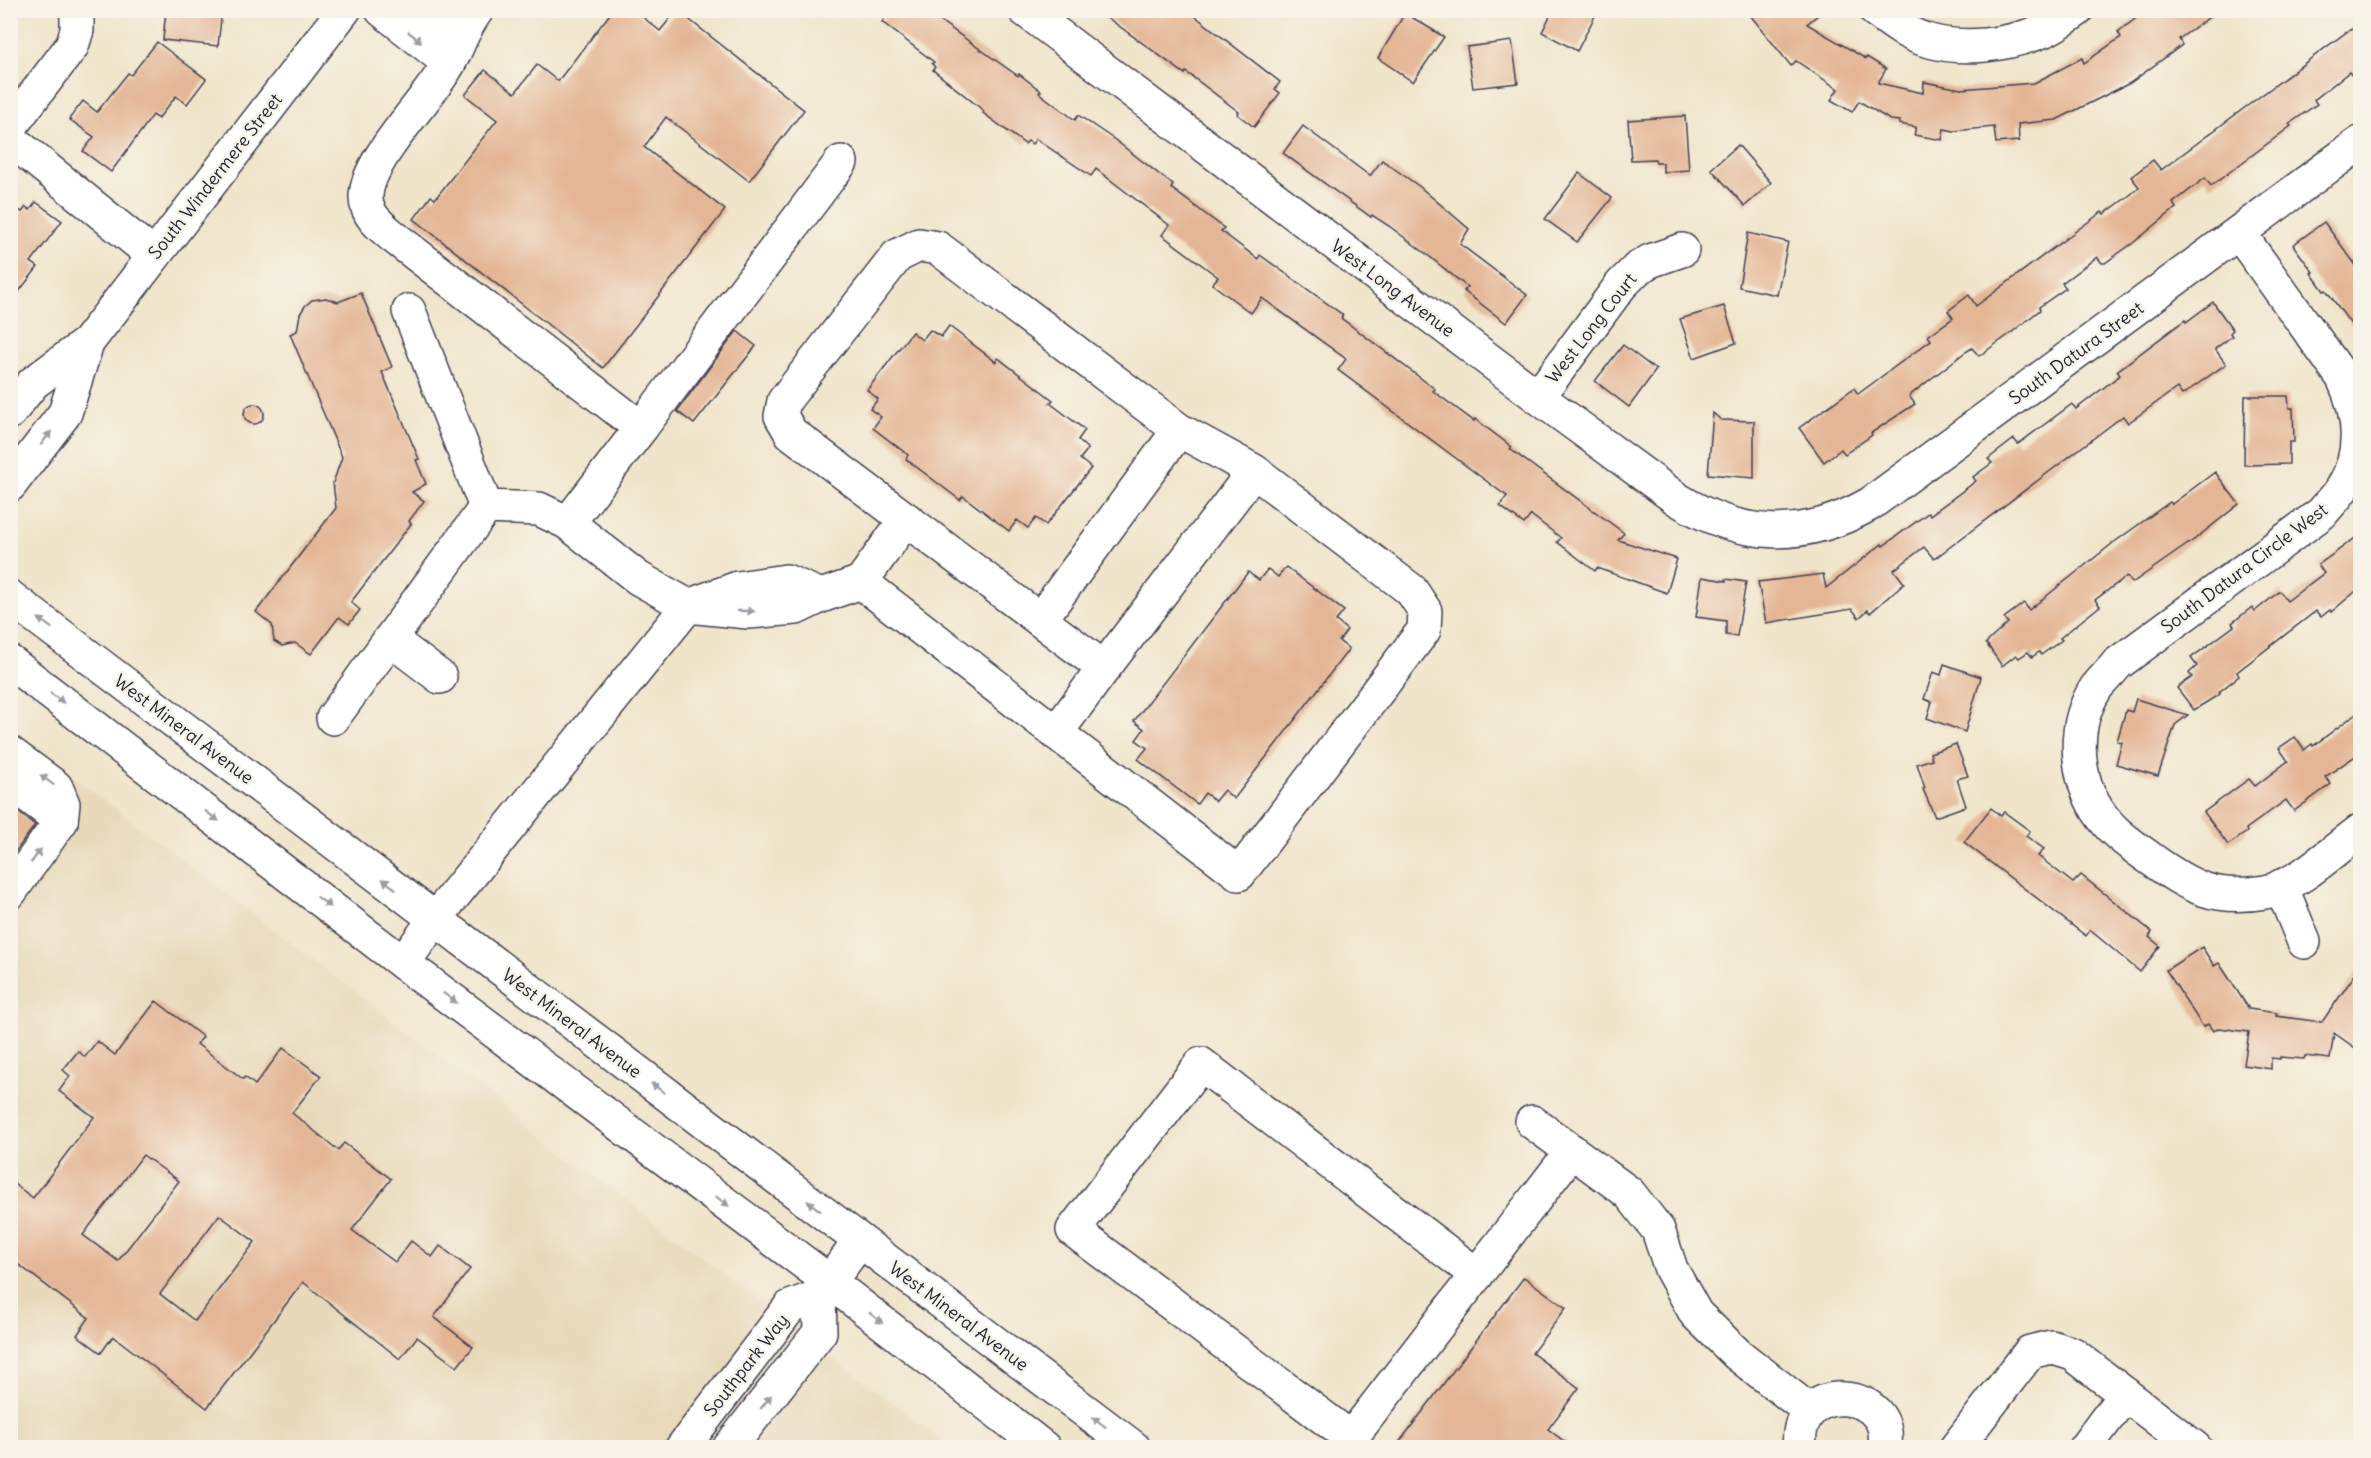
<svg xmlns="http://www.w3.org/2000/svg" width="2371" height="1458" font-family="Delius,sans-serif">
	<rect width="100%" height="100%" fill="#f7f3e8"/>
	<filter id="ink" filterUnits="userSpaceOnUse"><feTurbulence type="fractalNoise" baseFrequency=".0167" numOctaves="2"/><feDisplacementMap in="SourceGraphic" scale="12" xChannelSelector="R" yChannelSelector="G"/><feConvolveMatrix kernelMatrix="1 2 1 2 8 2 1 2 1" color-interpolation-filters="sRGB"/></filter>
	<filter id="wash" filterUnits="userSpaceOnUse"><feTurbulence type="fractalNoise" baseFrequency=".008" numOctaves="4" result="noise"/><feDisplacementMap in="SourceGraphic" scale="24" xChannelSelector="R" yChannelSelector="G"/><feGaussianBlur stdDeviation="1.35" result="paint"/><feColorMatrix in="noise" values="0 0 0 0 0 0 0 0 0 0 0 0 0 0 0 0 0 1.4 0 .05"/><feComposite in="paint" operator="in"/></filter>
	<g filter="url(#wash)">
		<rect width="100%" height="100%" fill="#f0e5cb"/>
		<!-- built -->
		<path fill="#e8d9ba" d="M11 729 950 1447H11Z"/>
		<g id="blocks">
			<!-- building -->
			<g fill="#e4b695" fill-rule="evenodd">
				<path d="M166 10H222L218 46 163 40Z"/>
				<path d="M613 10H634L660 31 677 10 804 110 749 181 666 117 644 147 725 210 603 368 414 219 431 196 435 199 497 120 465 95 485 70 515 93 537 65 558 81Z"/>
				<path d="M890 10H946L939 20 1018 76 1019 74 1041 91 1039 93 1075 120 1078 115 1115 140 1173 185 1171 188 1224 228 1221 231 1258 259 1260 255 1343 315 1341 318 1435 389 1433 391 1474 421 1475 419 1512 447 1510 449 1624 533 1618 540 1677 559 1667 593 1597 568 1595 571 1557 542 1561 538 1531 515 1524 524 1500 506 1507 496 1501 492 1338 370 1346 359 1262 298 1251 313 1212 284 1218 277 1162 235 1169 225 1096 169 1091 176 1036 139 1032 144 1028 141 1025 144 983 113 984 111 933 70 935 67 932 64 934 62 882 22Z"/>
				<path d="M1097 10H1187L1280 82 1275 89 1280 93 1254 127 1237 114 1239 112 1186 72 1185 74Z"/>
				<path d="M1553 10H1598L1577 51 1542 32Z"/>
				<path d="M1746 10H1824L1807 24 1866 59 1867 57 1886 69 1878 83 1923 93 1924 82 1961 89 2034 83 2082 58 2084 63 2121 37 2118 32 2147 10H2219L2179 39 2182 45 2130 83 2056 120 2018 124 2019 141 1996 143 1994 127 1954 131 1944 129 1942 140 1914 135 1916 127 1899 124 1900 121 1890 120 1859 101 1852 112 1831 100 1838 89 1796 61 1791 66Z"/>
				<path d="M1405 13 1444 37 1413 82 1378 58Z"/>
				<path d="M2352 28 2361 39V86L2349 72 2314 100 2317 104 2289 124 2291 126 2211 186 2205 178 2173 203 2176 208 2133 243 2105 263H2102L2097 257 2062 283 2066 288 2039 307 2040 310 2007 336 1979 356 1972 348 1964 353 1909 396 1915 404 1871 433 1872 435 1845 454 1841 449 1824 462 1799 428 1854 388 1858 394 1931 340 1928 336 1953 318 1948 311 1969 295 1976 306 2080 228 2102 212 2104 214 2130 195 2139 187 2131 177 2153 160 2161 170Z"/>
				<path d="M1512 41 1518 83 1473 88 1467 47Z"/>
				<path d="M157 42 206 79 187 104 176 96 158 119 153 115 111 172 83 151 94 137 69 119 83 101 97 112 128 73 131 75Z"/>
				<path d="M1685 116 1689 170 1663 172V163H1656L1655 159 1631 160 1628 120Z"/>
				<path d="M1303 126 1370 176 1382 160 1420 187 1469 229 1460 244 1527 295 1506 323 1464 291 1467 287 1425 253 1389 226 1372 215 1371 217 1283 153Z"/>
				<path d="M1738 145 1771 183 1745 206 1711 169Z"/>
				<path d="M1579 173 1612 198 1577 242 1545 219Z"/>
				<path d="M36 202 62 221 31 262 38 267 10 303V204L22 212 26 207 30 210Z"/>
				<path d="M2324 222 2361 272V338L2326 290 2324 291 2311 273 2313 272 2293 245Z"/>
				<path d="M1748 233 1788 242 1777 295 1739 287Z"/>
				<path d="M361 293 392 367 382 372 419 459 416 460 426 484 412 492 424 501 409 521 411 524 351 602 360 610 349 624 339 617 311 654 295 643 282 646 274 641 272 625 256 612 336 508 333 483 342 457 290 334 297 331 300 314 305 306 312 300 326 298 338 302Z"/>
				<path d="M2213 302 2233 330 2230 333 2232 336 2215 349 2226 364 2182 395 2177 388 2128 423 2123 416 1934 559 1924 547 1894 570 1904 583 1870 613 1868 610 1859 618 1852 609 1766 623 1758 582 1823 574 1826 588 1882 544 1883 546 1928 513 1930 515 1976 481 1973 477 1992 463 1988 459 2014 439 2018 444 2072 404 2076 409 2120 375 2117 371 2185 320 2186 322Z"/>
				<path d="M1724 306 1736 343 1694 358 1680 319Z"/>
				<path d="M949 326 996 362 998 358 1053 400 1050 403 1085 430 1078 440 1088 449 1080 459 1091 468 1046 525 1036 518 1028 528 1017 520 1009 531 963 496 960 500 906 459 908 455 873 428 881 417 870 409 878 399 867 390 912 332 922 340 930 330 941 337Z"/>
				<path d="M737 331 756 346 694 424 677 411Z"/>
				<path d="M1623 345 1656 370 1629 407 1595 381Z"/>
				<path d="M2245 396H2288L2289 408H2293L2294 442H2289V464L2244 465Z"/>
				<circle cx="254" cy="414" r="10"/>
				<path d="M1713 413 1721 420 1754 421V478L1708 474Z"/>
				<path d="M2215 472 2239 504 2195 539 2132 583 2127 576 2095 600 2100 606 2060 638 2062 640 2041 655 2039 652 2032 657 2028 652 2019 658 2016 655 2002 666 1986 643 2008 623 2004 618 2024 603 2029 610 2113 543 2170 502 2172 504Z"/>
				<path d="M2361 534V587L2331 612 2330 610 2321 617 2316 611 2237 672 2239 676 2219 692 2220 694 2194 710 2177 688 2192 677 2189 673 2197 666 2191 658 2234 626 2232 623 2252 607 2255 611 2280 591 2287 601 2324 573 2318 565Z"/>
				<path d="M1286 567 1344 611 1336 621 1347 630 1339 641 1349 649 1234 799 1224 790 1215 801 1205 793 1197 804 1138 759 1147 748 1136 740 1144 729 1134 721 1248 572 1259 580 1268 569 1278 577Z"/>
				<path d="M1702 577 1726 581V579L1746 582 1737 636 1726 635V621L1696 617Z"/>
				<path d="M1944 664 1981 677 1965 732 1927 718 1932 702 1924 699 1933 672 1941 675Z"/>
				<path d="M2136 699 2188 715 2175 725 2158 776 2116 764 2122 742 2117 741 2126 710 2132 712Z"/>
				<path d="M2361 710V752L2325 777 2331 784 2294 811 2286 800 2246 829 2247 832 2228 845 2204 812 2249 779 2255 786 2288 761 2279 748 2295 737 2304 750 2312 744 2313 746Z"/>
				<path d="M1956 744 1968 776 1957 779 1966 806 1935 817 1923 789 1925 788 1917 764 1932 759 1930 753Z"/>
				<path d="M10 806 35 825 10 859Z"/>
				<path d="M1991 808 2001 816 2004 812 2030 831 2026 836 2044 849 2038 856 2073 883 2081 875 2152 932 2149 937 2160 946 2140 972 2090 930 2086 936 1964 842Z"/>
				<path d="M2202 947 2214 966 2219 963 2249 1009 2277 1013 2276 1016 2322 1022 2361 966V1052L2334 1033 2330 1059 2305 1056 2304 1059 2280 1057V1059L2271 1058V1069L2244 1065 2249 1032 2219 1028 2213 1031 2208 1024 2203 1027 2166 970Z"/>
				<path d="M156 1001 203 1037 197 1044 243 1079 245 1077 255 1085 283 1048 321 1076 292 1113 338 1150 344 1143 391 1179 352 1230 395 1262 411 1241 432 1257 440 1246 470 1269 434 1317 473 1347 457 1367 417 1337 400 1359 303 1282 207 1408 113 1336 101 1353 77 1335 89 1318 10 1258V1181L33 1198 94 1117 59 1091 70 1076 63 1070 78 1051 85 1057 97 1041 115 1055ZM143 1155 179 1181 118 1261 83 1235ZM219 1215 255 1242 195 1321 160 1294Z"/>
				<path d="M1524 1277 1566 1308 1532 1353 1579 1388 1548 1429 1573 1448H1395Z"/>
			</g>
		</g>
	</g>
	<g filter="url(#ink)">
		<use href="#blocks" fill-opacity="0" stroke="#413f51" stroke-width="1.5"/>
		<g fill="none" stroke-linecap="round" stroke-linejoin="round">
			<!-- minor casing -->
			<g stroke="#413f51" stroke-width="36">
				<g id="minor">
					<path d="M382 10 449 63"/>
					<path d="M422 10 460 37"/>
					<path d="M477 10C462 30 460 43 449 63 430 99 365 160 366 198 366 216 383 228 395 238L641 428 568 523"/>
					<path d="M1025 10 1538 397 1677 499C1742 539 1803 542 1870 504L2360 143"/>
					<path d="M1875 10C1890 21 1905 33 1923 39 1962 52 2008 45 2045 30 2056 25 2067 17 2077 10"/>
					<path d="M10 127 72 46 77 30V10"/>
					<path d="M10 139 153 255"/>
					<path d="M2239 233 2343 378C2360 414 2364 452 2343 487 2338 496 2329 504 2322 513L2117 664C2111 672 2102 680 2096 688 2069 730 2076 788 2108 824 2120 838 2136 848 2151 859 2190 887 2215 901 2265 892 2297 886 2334 850 2360 831"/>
					<path d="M409 311 486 507"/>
					<path d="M1538 397 1621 285 1638 268 1650 261 1682 250"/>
					<path d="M10 412 33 383 87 343 344 10"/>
					<path d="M641 428 841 162"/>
					<path d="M10 485 65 413 87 343"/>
					<path d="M861 582 906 519"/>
					<path d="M821 596 861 582 1239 874 1424 630 1425 611 1411 590 1254 471 1179 430 938 248 919 245 897 256 784 401 781 416 791 433 1104 668 1254 471"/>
					<path d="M1040 620 1179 430"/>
					<path d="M390 639 440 677"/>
					<path d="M333 718 486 507 539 509 568 523 638 578 688 606 748 612 796 608 821 596 786 581 738 588 688 606 435 919 403 963"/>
					<path d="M1056 733 1104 668"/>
					<path d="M10 753 56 787 63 804 61 821 10 892"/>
					<path d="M10 782 61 821"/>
					<path d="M2281 886 2304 942"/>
					<path d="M1532 1122 1629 1193 1658 1230 1671 1269 1696 1314 1737 1354 1810 1411"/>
					<path d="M1477 1275 1201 1064 1073 1230 1351 1438 1572 1151"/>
					<path d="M682 1448 790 1307 819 1296 860 1241"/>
					<path d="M729 1448 820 1332 819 1296"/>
					<path d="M1800 1448C1792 1376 1899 1389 1884 1448"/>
					<path d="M1956 1448 2030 1352 2051 1347 2073 1354 2195 1448"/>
					<path d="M2085 1448 2125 1394"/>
				</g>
			</g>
			<!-- major casing -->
			<g stroke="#413f51" stroke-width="36">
				<g id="major">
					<path d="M10 597 1134 1448"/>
					<path d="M10 662 403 963 830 1282 1044 1448"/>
				</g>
			</g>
			<!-- minor -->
			<use href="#minor" stroke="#fff" stroke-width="33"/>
			<!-- major -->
			<use href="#major" stroke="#fff" stroke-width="33"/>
		</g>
		<!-- one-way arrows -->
		<defs><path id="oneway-solid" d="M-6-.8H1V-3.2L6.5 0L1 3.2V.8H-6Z" transform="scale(1.5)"/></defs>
		<g fill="#9c9ca7">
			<use href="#oneway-solid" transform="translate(415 37) rotate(38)"/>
			<use href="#oneway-solid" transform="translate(46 438) rotate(-53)"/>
			<use href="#oneway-solid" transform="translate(746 611) rotate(2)"/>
			<use href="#oneway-solid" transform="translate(45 623) rotate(-143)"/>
			<use href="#oneway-solid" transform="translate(57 698) rotate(37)"/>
			<use href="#oneway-solid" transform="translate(47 780) rotate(-143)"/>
			<use href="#oneway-solid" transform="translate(212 816) rotate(37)"/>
			<use href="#oneway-solid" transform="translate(36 856) rotate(-54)"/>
			<use href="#oneway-solid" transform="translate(389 884) rotate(-143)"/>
			<use href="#oneway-solid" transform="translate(324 902) rotate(37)"/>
			<use href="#oneway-solid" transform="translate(450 998) rotate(37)"/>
			<use href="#oneway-solid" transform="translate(658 1088) rotate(-143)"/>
			<use href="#oneway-solid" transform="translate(722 1201) rotate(37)"/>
			<use href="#oneway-solid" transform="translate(814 1206) rotate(-143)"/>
			<use href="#oneway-solid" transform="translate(876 1318) rotate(38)"/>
			<use href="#oneway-solid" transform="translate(766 1402) rotate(-52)"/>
			<use href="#oneway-solid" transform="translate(1099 1422) rotate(-143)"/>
		</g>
	</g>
	<g text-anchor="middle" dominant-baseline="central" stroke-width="5" stroke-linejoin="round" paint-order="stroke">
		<!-- street labels -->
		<g font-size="18" fill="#22223b" stroke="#f7f3e8">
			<text transform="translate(215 176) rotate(-52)">South Windermere Street</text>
			<text transform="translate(1393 288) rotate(37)">West Long Avenue</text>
			<text transform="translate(1591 328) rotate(-52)">West Long Court</text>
			<text transform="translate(2076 353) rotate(-36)">South Datura Street</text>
			<text transform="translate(2244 568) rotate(-37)">South Datura Circle West</text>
			<text transform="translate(184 729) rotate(37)">West Mineral Avenue</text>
			<text transform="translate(572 1023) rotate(37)">West Mineral Avenue</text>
			<text transform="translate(959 1316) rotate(37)">West Mineral Avenue</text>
			<text transform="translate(746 1365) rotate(-52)">Southpark Way</text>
		</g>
	</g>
	<!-- margin -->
	<rect width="2371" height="1458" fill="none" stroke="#f7f3e8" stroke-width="36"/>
</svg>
